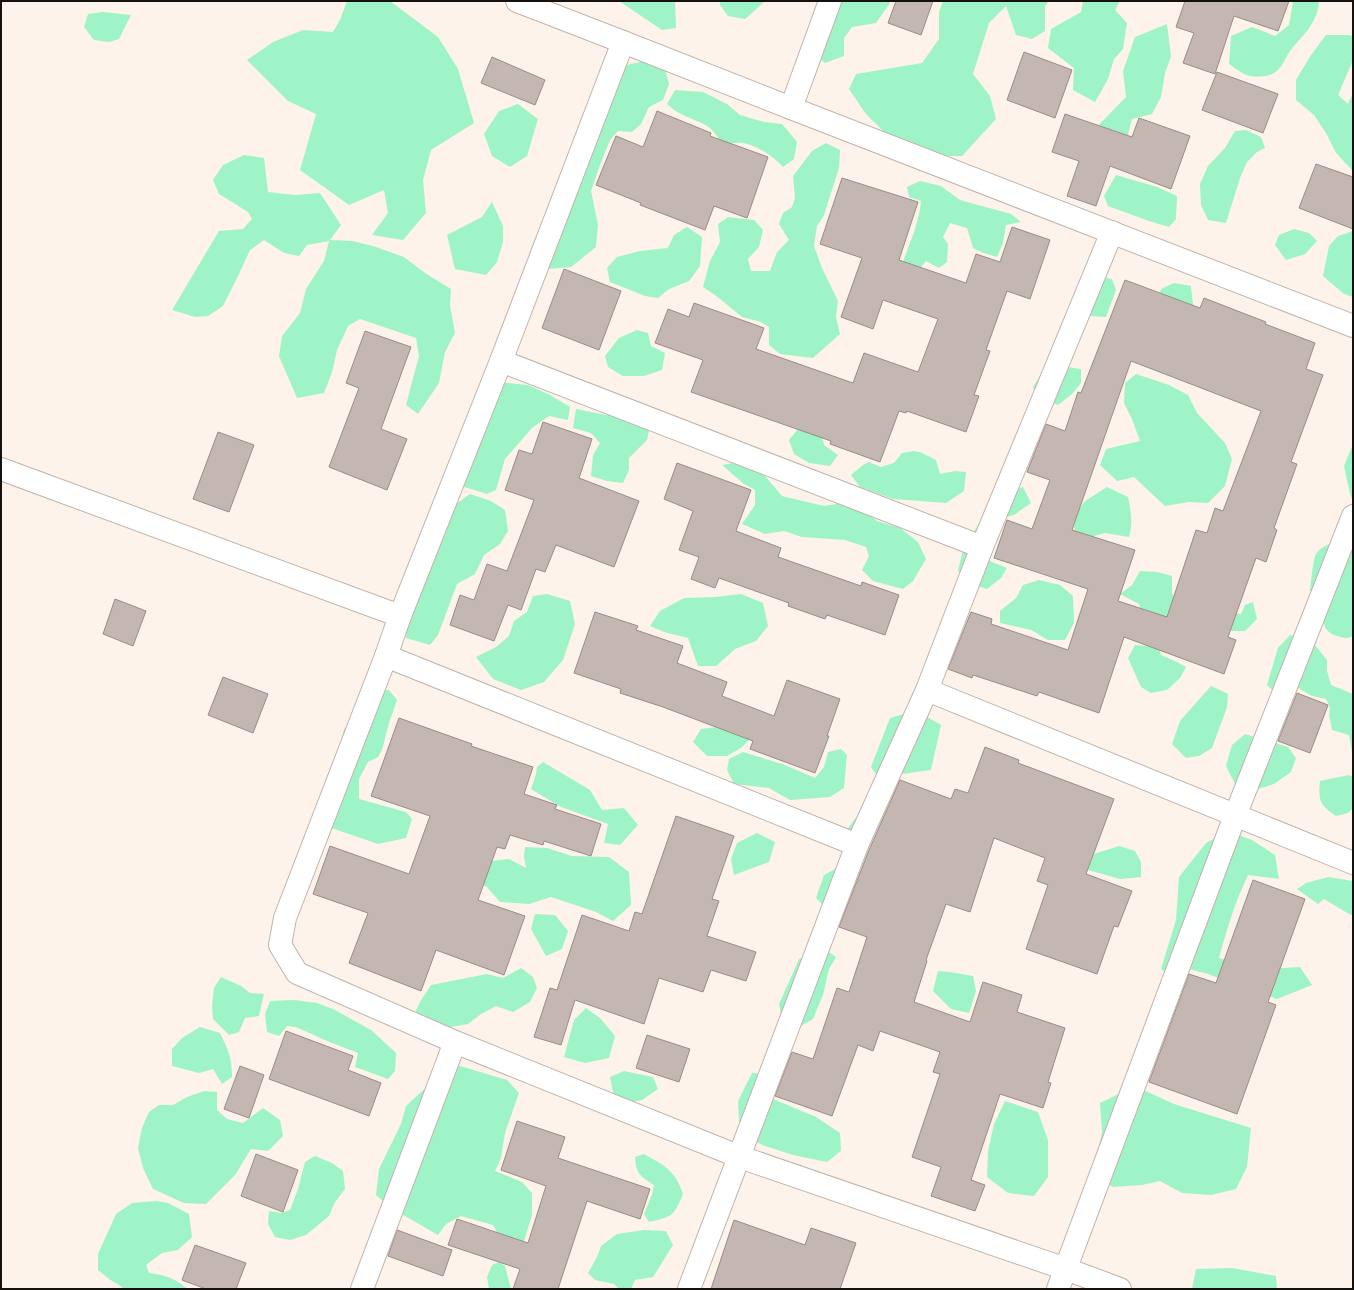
<svg xmlns="http://www.w3.org/2000/svg" width="1354" height="1290" font-family="'Asap Condensed',sans-serif">
	<rect width="100%" height="100%" fill="#fef3ea"/>
	<!-- green -->
	<g fill="#9ef4c6">
		<path d="M347 1H390L438 37 458 69 474 123 431 150 423 180 426 213 403 240 372 235 388 213 384 190 349 205 300 170 316 114 288 101 247 60 273 42 303 30 333 32 340 20Z"/>
		<path d="M619 1H675L676 28 662 30Z"/>
		<path d="M720 1H765L745 19 728 16 720 5Z"/>
		<path d="M817 1H889L890 3 876 23 852 27 844 38V56L825 63 810 51V28Z"/>
		<path d="M943 1H1049L1045 6V31L1032 39 1016 35 1006 6 989 23 973 74 990 96 996 119 962 156H939L908 141 884 132 866 114 849 89 856 74 922 63 939 39V12Z"/>
		<path d="M1083 1H1120L1115 10 1127 23 1123 49 1114 59 1108 79 1095 102 1073 90 1074 68 1048 48 1051 29 1081 12Z"/>
		<path d="M1293 1H1319C1318 23 1303 35 1290 51 1283 61 1281 74 1265 76 1248 79 1242 73 1229 64L1231 36 1252 27 1275 36 1289 25Z"/>
		<path d="M103 12 131 15 119 39 109 42 94 40 84 27 88 14Z"/>
		<path d="M1167 24 1171 56 1165 73 1161 97 1152 114 1132 119 1126 142 1094 130 1126 97 1123 71 1135 37Z"/>
		<path d="M1326 35H1348L1353 36V60L1338 95 1348 104 1353 93V171L1336 153 1326 133 1314 115 1296 100V80L1311 55Z"/>
		<path d="M645 61 665 69 669 84 663 100 649 107 641 124 632 132 618 131 610 140 600 165 591 191 598 225 596 247 571 267 548 269 530 252 545 215 562 189 575 164 573 138 589 118 622 66Z"/>
		<path d="M675 90 703 92 727 104 740 115 764 122 782 124 797 142 794 159 783 167C773 156 758 146 743 143 737 142 728 144 721 144 712 122 698 123 679 113 675 111 671 107 667 104Z"/>
		<path d="M518 104 538 119 527 156 510 167 492 156 484 134 499 111Z"/>
		<path d="M1246 130 1261 137 1265 148 1257 152 1247 162 1240 178 1226 223 1208 220 1201 205 1200 184 1208 166 1225 148 1235 131Z"/>
		<path d="M826 143 840 150 839 168 824 215 817 226 814 246 822 268 838 301 836 317 840 334 813 358 780 354 769 345V327L761 322 742 317 715 295 703 287 710 261 720 242 718 224 728 217 754 220 763 230 759 247 748 259 751 271H770L777 252 789 240 779 224 783 213 792 207 795 198 793 176 812 151Z"/>
		<path d="M244 155 264 158 268 192 295 195 320 193 341 225 330 240 352 241 373 246 404 257 425 273 451 289 450 305 455 333 445 352 439 383 418 414 406 405 419 356 416 338 360 319 348 326 337 350 332 372 324 393 297 398 279 356 282 336 300 313 306 289 324 261 329 241 307 245 299 256 284 253 264 240 250 250 239 274 223 306 208 316 195 317 172 310 219 231 243 229 252 219 248 212 219 194 213 180 223 165Z"/>
		<path d="M1116 175 1157 187 1177 196 1176 219 1169 227 1149 221 1108 206 1104 196Z"/>
		<path d="M920 181 941 186 960 200 1011 214 1021 222 1006 225 1003 243 997 257 981 252 973 248 967 228 950 223 943 237 948 244 947 262 939 268 926 261 918 271 902 265C909 244 919 224 921 201L909 197 907 187Z"/>
		<path d="M492 202 503 226V242L497 262 486 275 455 269 447 235 482 217Z"/>
		<path d="M687 227 702 237 700 266 689 281 669 289 658 298 645 296 610 282 607 268 617 257 640 251 668 248 674 235Z"/>
		<path d="M1294 229 1309 233 1317 241 1305 254 1286 260 1275 245 1279 235Z"/>
		<path d="M1353 231V297L1344 294 1323 276 1329 246 1338 236Z"/>
		<path d="M1103 277 1112 279 1116 290 1106 317 1088 316Z"/>
		<path d="M1174 283 1191 286 1193 305 1180 319 1156 304 1161 289Z"/>
		<path d="M637 330 648 333 651 346 665 353 662 370 644 376H623L608 367 605 356 619 338Z"/>
		<path d="M1048 364 1081 369V383L1072 394 1058 405 1038 397 1033 387Z"/>
		<path d="M1136 374 1169 385 1188 395 1197 413 1225 443 1232 459 1225 486 1208 503 1189 502 1165 506 1134 477 1117 481 1100 465 1106 449 1140 441 1132 419 1124 403 1125 383Z"/>
		<path d="M498 382 528 385 550 395 570 407 568 420 549 416 532 428 505 459 496 490 487 494 461 486Z"/>
		<path d="M576 409 606 415 632 416 650 426 647 440 629 458V470L623 483 607 481 591 476 593 455 600 443 591 433 573 428Z"/>
		<path d="M798 429 821 431 824 445 838 455 830 466 809 463 794 454 789 440Z"/>
		<path d="M1353 444V501L1350 494 1344 466Z"/>
		<path d="M913 451 920 452 936 460 940 474 955 471 966 472 964 491 946 503 893 499 860 487 851 475 863 465 869 462 881 467 894 463 902 453Z"/>
		<path d="M738 462 759 469 782 496 824 506 843 503 859 508 877 521 900 528 918 542 926 559 913 581 903 589 873 581 862 570 869 556 866 547 845 540 802 537 784 531 765 534 742 524 755 505V490L744 484 722 465Z"/>
		<path d="M1023 487 1031 503 1014 515 1003 518 987 560 1007 568 1001 578 987 589 972 584 958 571 964 546 989 509 1005 493Z"/>
		<path d="M1107 487 1128 497C1131 511 1133 523 1129 537L1105 533 1094 536 1091 543 1078 540 1074 527 1078 511 1085 501Z"/>
		<path d="M470 494 491 501 505 510 508 531 500 544 484 555 475 574 457 584 438 635 430 645 406 638V624L452 507Z"/>
		<path d="M1353 539V636C1347 639 1344 638 1337 636 1320 631 1323 616 1322 601L1310 591C1311 583 1313 559 1316 554 1323 543 1341 541 1353 539Z"/>
		<path d="M1140 571 1157 572 1172 576V593L1180 608 1170 618 1145 622 1139 604 1120 594 1132 585Z"/>
		<path d="M1039 580 1060 585 1073 596 1074 623 1065 640H1048L1031 630 1000 623V611L1016 598 1023 585Z"/>
		<path d="M547 594 570 601 575 624 563 660 544 682 521 690 493 679 476 657 496 647 509 636 514 621 527 612 533 596Z"/>
		<path d="M741 594 763 603 768 626 756 641 735 649 716 666H698L688 638 664 632 650 626 660 611 684 598 715 597Z"/>
		<path d="M1253 602 1257 619 1245 631H1230L1226 612 1241 614 1245 605Z"/>
		<path d="M1290 635 1311 640 1327 660V671L1331 685 1353 694V758L1349 735 1332 730 1329 715 1330 708 1326 699 1312 696 1298 688 1288 686 1276 693 1267 685 1278 648Z"/>
		<path d="M1135 645 1147 646H1158L1161 655 1175 661 1186 667 1180 678 1167 690 1151 693 1141 687 1128 658Z"/>
		<path d="M1211 686 1228 694 1227 707 1212 748 1199 756 1186 758 1172 744 1180 721Z"/>
		<path d="M389 690 397 700 389 723 382 750 378 757 368 762 359 779V799L406 812 412 819 406 838 378 844 317 823 337 760 344 729 361 714 369 691Z"/>
		<path d="M908 713 929 718 941 725 931 770 902 774 881 781 871 767 890 718Z"/>
		<path d="M716 727 751 738 741 748 727 756H707L693 742 701 729Z"/>
		<path d="M1245 734 1288 747 1296 758 1291 772 1274 784 1252 791 1235 784 1226 766 1232 745Z"/>
		<path d="M841 749 847 755 844 788 830 797 790 800 769 788 734 784 727 770 729 759 743 752 785 765 815 778 824 767 828 752Z"/>
		<path d="M543 762 590 790 602 810 624 808 638 825 620 845 604 843 608 824 561 807 531 789 536 774 537 767Z"/>
		<path d="M1349 775 1353 777V808L1348 813 1336 816C1320 805 1318 801 1320 781Z"/>
		<path d="M866 809 829 911 816 898 824 875 846 863 840 839 854 820Z"/>
		<path d="M757 833 775 842 769 862 734 875 731 859 737 843Z"/>
		<path d="M1233 833 1252 840 1275 855 1279 879 1248 875C1235 902 1227 929 1219 958L1267 969 1300 967 1312 985 1277 999 1208 974 1189 969 1173 979 1161 969 1176 920 1179 877 1206 843 1219 836Z"/>
		<path d="M1119 846 1135 851 1141 862V877L1120 879 1088 870 1094 854Z"/>
		<path d="M525 847 547 848 572 856 609 857 629 872 631 905 613 921 596 912 551 897 529 904 500 902 487 887 467 878 482 862 509 859 526 868 524 856Z"/>
		<path d="M1328 877 1353 881V915L1349 914 1324 899 1318 904 1297 889 1306 883Z"/>
		<path d="M535 914 555 915 568 931 562 949 546 956 531 929Z"/>
		<path d="M823 948 836 957 829 969 823 995 813 1019 792 1031 783 1026 779 1004 799 959Z"/>
		<path d="M521 968 533 977 537 988 530 1002 513 1012 496 1006 481 1014 468 1024 445 1028 413 1017 421 1000 431 985 487 974 503 978Z"/>
		<path d="M938 971 950 972 973 976 976 991 969 1013 951 1009 933 991Z"/>
		<path d="M221 977 241 986 250 993 264 994 259 1016 245 1018 239 1032 229 1035 213 1019 212 1005 214 988Z"/>
		<path d="M294 1000 317 1003 333 1009 371 1030 396 1053 395 1071 388 1079 355 1067 358 1053 327 1041 296 1027 287 1026 279 1036 267 1032 265 1014 270 1001Z"/>
		<path d="M586 1008 600 1018 615 1036 609 1058 585 1063 564 1057 574 1020Z"/>
		<path d="M200 1027 220 1033C228 1050 232 1057 232 1077L222 1084 213 1069 199 1073 172 1066V1049L182 1038Z"/>
		<path d="M460 1066 507 1080 519 1093 505 1133 501 1158 495 1171 522 1182 532 1193V1215L524 1241 515 1245 503 1243 493 1225 461 1216 446 1224 438 1235 391 1208 376 1195 379 1169 401 1124 406 1106 447 1068Z"/>
		<path d="M624 1071 653 1077 658 1089 642 1100 622 1104 613 1092 610 1077Z"/>
		<path d="M752 1073 771 1074 766 1096 816 1117 840 1133 841 1151 827 1162 793 1155 765 1146 744 1136 739 1121 738 1101Z"/>
		<path d="M1135 1086 1174 1104 1251 1128 1247 1167 1236 1189 1211 1195 1182 1193 1160 1181 1142 1185 1113 1187 1092 1174 1102 1133 1100 1103Z"/>
		<path d="M204 1091 217 1092V1110L227 1119 243 1123 263 1108 280 1120 283 1136 268 1151 251 1149 235 1175 206 1204 184 1203 153 1189 143 1168 138 1148 142 1128 149 1112 159 1105H173L187 1097Z"/>
		<path d="M1005 1101 1038 1112 1048 1140V1177L1034 1196 1008 1193 987 1177 988 1151 994 1124Z"/>
		<path d="M644 1154C665 1166 675 1170 683 1194 674 1216 672 1217 649 1222L644 1214 652 1195 654 1185C640 1176 636 1174 635 1157Z"/>
		<path d="M315 1156 332 1163 343 1171 345 1189 335 1202 329 1216 306 1235 290 1240 275 1237 268 1224 269 1211 281 1213 290 1210 298 1189 305 1162Z"/>
		<path d="M156 1201 168 1203 189 1214 192 1237 178 1250 162 1253 146 1265 149 1273C168 1276 172 1277 188 1289H123L122 1287 109 1279 98 1270V1254L116 1214 132 1203Z"/>
		<path d="M644 1230 666 1231 673 1245 653 1277 635 1280 631 1289H619L614 1284 595 1280 588 1273 597 1257 601 1246 617 1234Z"/>
		<path d="M499 1262 505 1266 511 1289H489L487 1277 492 1265Z"/>
		<path d="M1232 1268 1276 1276 1277 1289H1192L1196 1269Z"/>
	</g>
	<!-- building -->
	<g fill="#c4b6b1" stroke="#998c87" fill-rule="evenodd">
		<path d="M896 1H933L921 35 888 23Z"/>
		<path d="M1185 1H1289L1278 31 1234 16 1215 74 1183 63 1194 33 1176 27Z"/>
		<path d="M1024 52 1072 70 1055 118 1007 100Z"/>
		<path d="M492 57 545 80 535 105 481 83Z"/>
		<path d="M1217 72 1278 94 1263 133 1202 110Z"/>
		<path d="M657 111 711 133 710 136 768 157 747 218 714 206 705 230 640 205 641 203 596 185 616 136 643 147Z"/>
		<path d="M1065 114 1132 137 1139 118 1190 136 1171 189 1110 166 1096 206 1067 196 1079 161 1052 152Z"/>
		<path d="M1316 164 1353 177V229L1299 208Z"/>
		<path d="M842 178 918 202 899 260 966 283 976 254 1000 262 1012 227 1050 240 1030 299 1007 291 986 350 990 351 974 395 979 396 966 432 907 411 906 413 899 411 880 462 830 444 831 441 691 392 703 360 655 343 668 309 689 317 694 303 764 328 756 349 853 383 864 353 918 372 938 319 883 300 873 329 841 317 862 258 820 244Z"/>
		<path d="M564 269 621 291 599 350 542 328Z"/>
		<path d="M1125 280 1200 308 1204 298 1266 322 1265 324 1315 343 1306 369 1323 375 1291 462 1297 464 1274 528 1277 530 1266 562 1256 558 1228 637 1236 640 1224 674 1124 637 1099 713 1039 692 1037 696 973 675 972 678 948 669 971 612 992 619 991 624 1068 650 1088 589 994 558 1007 520 1032 529 1050 480 1027 472 1046 424 1065 431 1078 392 1081 393ZM1131 361 1261 411 1223 511 1215 508 1207 533 1196 530 1167 617 1118 601 1135 550 1072 530Z"/>
		<path d="M365 331 411 347 381 429 407 439 387 490 329 467 359 388 346 383Z"/>
		<path d="M543 422 592 439 579 478 639 501 614 567 556 545 545 572 536 569 521 610 508 605 494 641 450 625 460 595 474 600 487 564 507 571 534 500 505 490 519 450 532 454Z"/>
		<path d="M218 432 254 445 229 512 193 499Z"/>
		<path d="M677 463 751 490 736 531 781 548 778 557 861 586 862 582 899 595 885 635 827 615 825 619 788 606 789 603 719 578 715 588 691 579 699 557 679 550 693 511 664 499Z"/>
		<path d="M115 599 146 611 133 646 103 634Z"/>
		<path d="M595 612 638 626 636 630 683 646 677 663 727 682 722 696 774 716 787 680 840 699 827 736H829L815 773 750 749 753 741 663 707 620 693 621 689 574 673Z"/>
		<path d="M223 677 268 694 253 733 208 715Z"/>
		<path d="M1297 693 1328 705 1310 753 1278 741Z"/>
		<path d="M399 718 472 744 471 746 533 767 524 794 557 805 555 809 601 824 591 856 544 841 543 845 510 835 505 849 497 847 478 900 525 916 504 975 436 950 421 991 349 963 368 913 313 894 330 846 409 874 430 816 371 796Z"/>
		<path d="M985 747 1019 760 1018 763 1114 799 1086 874 1132 891 1118 927 1114 926 1097 974 1026 949 1048 885 1037 881 1045 858 994 838 970 912 946 904 926 960 927 961 914 1002 970 1022 983 982 1022 995 1017 1012 1065 1028 1048 1082 1051 1083 1043 1108 1000 1094 971 1180 985 1185 975 1211 931 1196 941 1167 912 1157 940 1074 933 1072 940 1052 880 1031 873 1051 858 1045 832 1116 775 1096 792 1052 813 1059 837 988 849 992 867 937 839 927 869 850 900 780 951 799 955 789 968 793Z"/>
		<path d="M676 816 734 836 712 899 719 901 707 936 756 952 746 981 711 970 703 992 659 978 644 1024 575 1000 561 1045 534 1037 550 988 557 990 582 915 629 931 635 912 642 914Z"/>
		<path d="M1253 880 1305 899 1268 1002 1276 1005 1237 1114 1149 1082 1189 974 1216 983Z"/>
		<path d="M286 1031 353 1056 348 1070 381 1083 369 1116 269 1079Z"/>
		<path d="M647 1035 690 1049 679 1082 636 1068Z"/>
		<path d="M240 1066 264 1075 249 1118 224 1109Z"/>
		<path d="M517 1121 565 1137 558 1158 650 1189 640 1219 587 1201 558 1289H513L520 1269 448 1245 457 1219 528 1243 546 1186 501 1170Z"/>
		<path d="M256 1154 298 1170 283 1212 241 1196Z"/>
		<path d="M734 1220 805 1245 811 1228 856 1243 840 1289H711Z"/>
		<path d="M397 1230 452 1250 443 1276 388 1256Z"/>
		<path d="M195 1245 246 1263 236 1289H206L182 1280Z"/>
	</g>
	<g fill="none" stroke-linecap="round" stroke-linejoin="round">
		<!-- street casing -->
		<g stroke="#c0b4ac" stroke-width="24">
			<g id="street">
				<path d="M517 1 623 42 791 108 1353 326"/>
				<path d="M623 42 501 361 400 616 386 656 285 918 280 945 297 973 455 1042 740 1157 1066 1269 1120 1289"/>
				<path d="M791 108 830 1"/>
				<path d="M501 361 982 547"/>
				<path d="M1 469 400 616"/>
				<path d="M386 656 857 845"/>
				<path d="M927 690 1353 863"/>
				<path d="M362 1289 455 1042"/>
				<path d="M689 1289 857 845 927 690 982 547 1112 232"/>
				<path d="M1058 1289 1235 816 1353 516"/>
			</g>
		</g>
		<!-- street -->
		<use href="#street" stroke="#fff" stroke-width="22"/>
	</g>
	<!-- border -->
	<rect width="1354" height="1290" fill="none" stroke="#15110e" stroke-width="4"/>
</svg>
